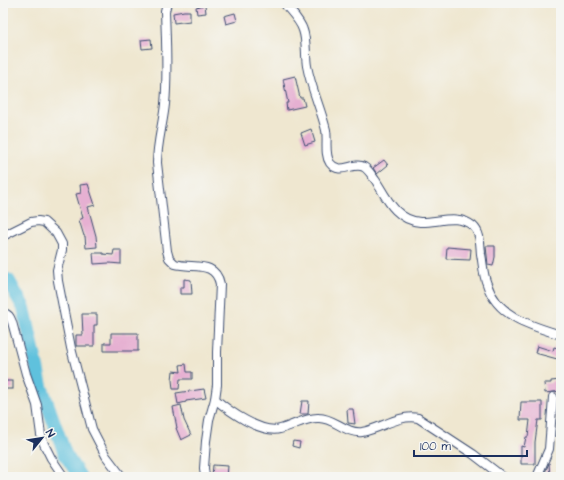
<svg xmlns="http://www.w3.org/2000/svg" width="564" height="480" font-family="'Architects Daughter',sans-serif">
	<rect width="100%" height="100%" fill="#f6f6f2"/>
	<filter id="ink" filterUnits="userSpaceOnUse"><feTurbulence type="fractalNoise" baseFrequency=".025" numOctaves="2"/><feDisplacementMap in="SourceGraphic" scale="8" xChannelSelector="R" yChannelSelector="G"/><feConvolveMatrix kernelMatrix="1 2 1 2 8 2 1 2 1" color-interpolation-filters="sRGB"/></filter>
	<filter id="wash" filterUnits="userSpaceOnUse"><feTurbulence type="fractalNoise" baseFrequency=".012" numOctaves="4" result="noise"/><feDisplacementMap in="SourceGraphic" scale="16" xChannelSelector="R" yChannelSelector="G"/><feGaussianBlur stdDeviation="0.9" result="paint"/><feColorMatrix in="noise" values="0 0 0 0 0 0 0 0 0 0 0 0 0 0 0 0 0 1.4 0 .05"/><feComposite in="paint" operator="in"/></filter>
	<g filter="url(#wash)">
		<rect width="100%" height="100%" fill="#efe7d0"/>
		<g fill="none" stroke-linecap="round" stroke-linejoin="round">
			<!-- river -->
			<path stroke="#5fc1dd" stroke-width="14" d="M3 279 8 280 24 308 41 386 65 454 80 477"/>
		</g>
		<g id="blocks">
			<!-- building -->
			<g fill="#e6b0d2">
				<path d="M205 5 206 13 197 14 196 7Z"/>
				<path d="M184 11H190V21L174 23 173 13Z"/>
				<path d="M235 13 237 21 226 24 224 16Z"/>
				<path d="M151 39 152 48 142 49 141 40Z"/>
				<path d="M295 76 300 98H303L305 106 287 110 286 103H288L283 79Z"/>
				<path d="M311 129 315 142 305 145 301 133Z"/>
				<path d="M384 160 388 165 377 174 373 168Z"/>
				<path d="M88 184 95 205 88 207 96 236 97 247 86 248 85 236H84L79 220 83 218 76 194 81 193 80 185Z"/>
				<path d="M486 246H495V257L493 266 488 265Z"/>
				<path d="M447 247 471 249 470 260 446 259Z"/>
				<path d="M114 250H121V264L109 263 94 264 93 253H103V254L113 255Z"/>
				<path d="M184 279 191 280 192 294H180V287H184Z"/>
				<path d="M82 314H97V325H94V346H76V335H83Z"/>
				<path d="M111 333H138V351H104V343H111Z"/>
				<path d="M537 346 553 351 554 347 561 349V360L535 353Z"/>
				<path d="M186 364 187 372H192V379H180L179 389H173L172 380 173 371 181 372 180 365Z"/>
				<path d="M561 380V391L545 393 544 383H551V381Z"/>
				<rect x="3" y="381" width="10" height="8"/>
				<path d="M204 389 206 398 186 401V402L178 404 176 393Z"/>
				<path d="M302 401H309L308 414H300Z"/>
				<path d="M521 402H542V420H538L535 442V464H521V446L524 447 526 437H528L530 420H520Z"/>
				<path d="M181 405 184 420 191 435 181 440 176 428H177L173 407Z"/>
				<path d="M347 409H353L355 424 348 423Z"/>
				<path d="M293 441 300 442 299 448 292 446Z"/>
				<path d="M549 463 550 477H543Z"/>
				<path d="M213 465 228 466 227 477 212 476Z"/>
			</g>
		</g>
	</g>
	<g filter="url(#ink)">
		<use href="#blocks" fill-opacity="0" stroke="#3b4b6f" stroke-width="1"/>
		<g fill="none" stroke-linecap="round" stroke-linejoin="round">
			<!-- minor casing -->
			<g stroke="#3b4b6f" stroke-width="10">
				<g id="minor">
					<path d="M167 3 165 11C166 42 168 74 165 104 163 124 157 143 157 163L167 251 169 258 175 264C193 269 215 260 220 284L217 352V385L215 399 209 420 206 441 204 468 205 477"/>
					<path d="M284 3C290 11 300 20 303 30 307 41 305 54 307 66 311 88 321 109 326 130 328 140 324 154 330 163 340 176 353 161 364 167 369 170 372 176 376 181 387 199 396 220 420 222 437 223 457 213 473 226 481 233 480 245 481 254 483 264 483 275 487 284 497 317 532 326 561 335"/>
					<path d="M3 236 31 222 38 221 44 222 56 233 62 244V250L57 270 58 281 71 348 92 429 106 456 122 477"/>
					<path d="M3 313C9 314 10 317 12 322L26 374 37 405 41 435 44 444 51 458 64 477"/>
					<path d="M215 399C229 411 261 434 280 429 293 426 306 417 319 418 334 418 346 434 362 432 381 429 398 414 418 418L473 454 503 477"/>
					<path d="M537 477 549 449 553 397"/>
					<path d="M560 477 561 475"/>
				</g>
			</g>
			<!-- minor -->
			<use href="#minor" stroke="#fff" stroke-width="8"/>
		</g>
	</g>
	<!-- margin -->
	<rect width="564" height="480" fill="none" stroke="#f6f6f2" stroke-width="16"/>
	<!-- north arrow -->
	<g transform="translate(42 438) rotate(60)" stroke="#f6f6f2" stroke-width="3" paint-order="stroke">
	<path d="M0-3L7 15L0 10L-7 15Z" fill="#1b2f5e"/>
	<text y="-6" font-size="11" font-weight="bold" text-anchor="middle" fill="#1b2f5e">N</text>
	</g>
	<!-- scale -->
	<path d="M414 450v6h113v-6" fill="none" stroke="#1b2f5e" stroke-width="2"/>
	<text x="420" y="450" font-size="12" fill="#1b2f5e" stroke="#f6f6f2" stroke-width="3" paint-order="stroke">100 m</text>
</svg>
